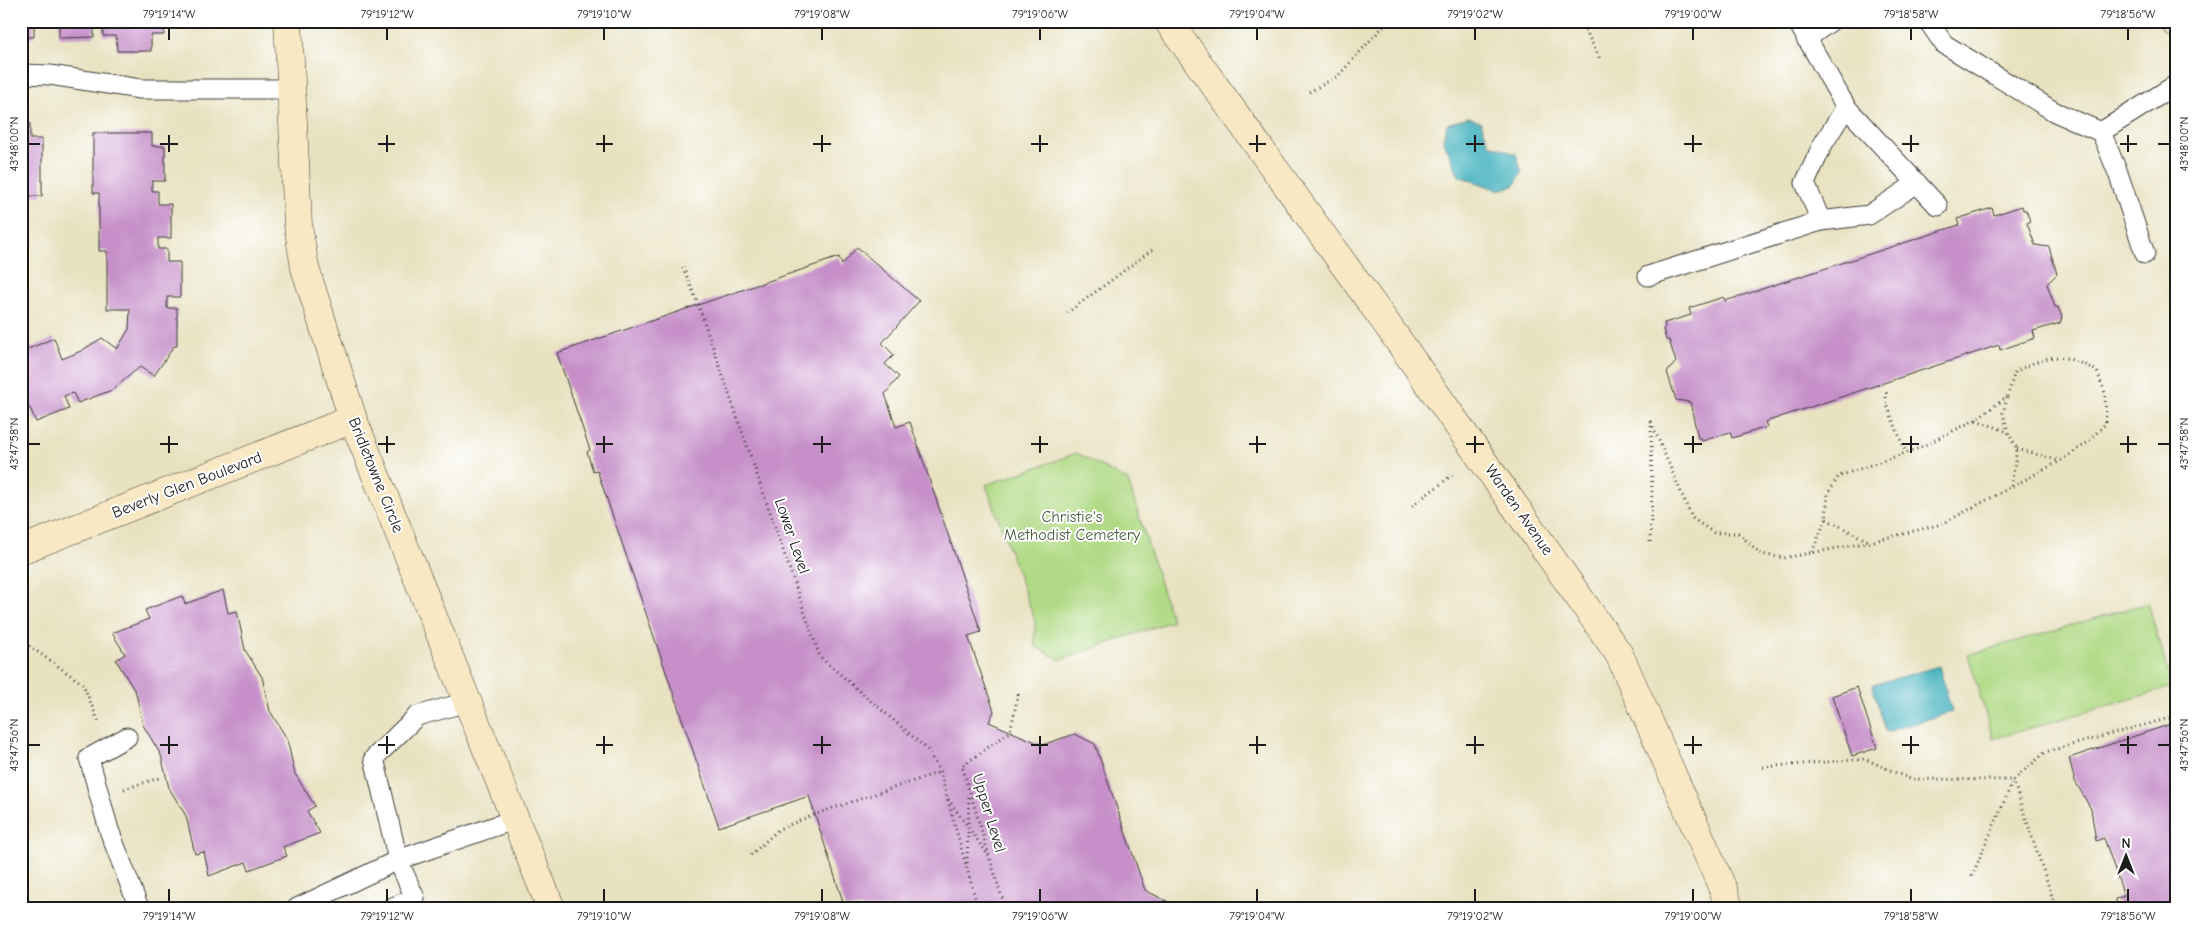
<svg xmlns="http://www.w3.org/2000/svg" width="2198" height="929" font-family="'Comic Neue',sans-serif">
	<rect width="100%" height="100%" fill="#fff"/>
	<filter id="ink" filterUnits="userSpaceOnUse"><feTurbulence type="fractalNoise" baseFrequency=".02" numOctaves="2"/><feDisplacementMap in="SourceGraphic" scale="10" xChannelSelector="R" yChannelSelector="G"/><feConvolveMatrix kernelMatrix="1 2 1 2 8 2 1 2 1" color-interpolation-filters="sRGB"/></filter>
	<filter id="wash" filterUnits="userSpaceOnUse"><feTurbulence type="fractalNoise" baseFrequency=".0096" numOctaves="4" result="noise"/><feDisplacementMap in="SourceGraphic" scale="20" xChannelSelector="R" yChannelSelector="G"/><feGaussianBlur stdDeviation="1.12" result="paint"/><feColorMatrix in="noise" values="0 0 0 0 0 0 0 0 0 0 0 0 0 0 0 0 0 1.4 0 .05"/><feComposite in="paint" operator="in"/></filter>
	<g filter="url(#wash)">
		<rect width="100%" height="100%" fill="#e8e2c1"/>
		<!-- green -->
		<g fill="#b0da85" stroke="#667b50">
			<path d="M1077 453 1128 481 1172 621 1060 660 1035 646V621L986 485Z"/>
			<path d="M2148 603 2172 687 1993 739 1968 655Z"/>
		</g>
		<!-- water -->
		<g fill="#44b2bf" stroke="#30676e">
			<path d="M1469 117 1481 122 1489 144 1516 154 1522 172 1514 186 1498 190 1459 176 1443 139 1447 124Z"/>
			<path d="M1939 666 1952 712 1886 732 1872 685Z"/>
		</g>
		<g id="blocks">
			<!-- building -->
			<g fill="#c68fc9">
				<path d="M21 21H40L34 23V37H21Z"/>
				<path d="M59 21H94V37L59 38Z"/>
				<path d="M103 21H164V35H151V51H117L116 36H103Z"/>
				<path d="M21 123H30V139H42V196H21Z"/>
				<path d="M93 133H152V146H165V181H152V191H158V204H171V238H158V249H167V262H180V297H167V308H177V346H174L154 376 140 367 112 390 78 403 73 393 64 396 69 409 36 422 30 408 21 411V352L54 338 62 359 81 351 102 338 117 349 129 329 130 309H107V251H99V193H93Z"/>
				<path d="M2022 206 2023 210H2026L2030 221 2027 223 2035 245 2049 247 2057 274 2047 284 2055 307H2058L2062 317 2060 323 2033 331 2035 338 2000 350 1999 345 1765 422 1767 427 1732 438 1730 432 1702 441 1701 438H1698L1690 402 1676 400 1667 372 1676 362 1669 340H1666L1663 329 1665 327 1664 323 1691 315 1689 308 1724 297 1725 301 1959 225 1957 219 1992 208 1994 215Z"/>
				<path d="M857 247 919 301 882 343 894 355 885 364 899 377 885 394 896 427 910 422 981 632 968 636 994 711 989 722 1042 745 1075 734 1095 744 1145 890 1180 908H845L809 796 719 827 597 470 593 471 587 452 590 450 557 353 839 257 842 265Z"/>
				<path d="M21 411 26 425 21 427Z"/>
				<path d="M223 590 228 613 237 611 245 650 262 677 270 711 287 739 295 774 315 806 307 811 320 833 283 847 287 856 249 870 246 862 209 876 204 852 195 854 186 816 169 788 161 755 143 725 136 693 116 660 125 654 112 633 149 619 145 610 182 596 185 604Z"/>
				<path d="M1857 687 1877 748 1852 756 1832 696Z"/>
				<path d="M2177 722V908H2120L2115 899 2124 896 2104 838 2096 841 2091 809 2075 781 2069 758Z"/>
			</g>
		</g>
	</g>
	<g filter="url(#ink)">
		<use href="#blocks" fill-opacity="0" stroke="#3b3a35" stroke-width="1"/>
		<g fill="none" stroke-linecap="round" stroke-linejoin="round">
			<!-- lane casing -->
			<g stroke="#3b3a35" stroke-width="21">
				<g id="lane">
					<path d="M1797 21 1846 107 1938 206"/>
					<path d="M1928 21 1944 44 2055 112 2101 132 2177 84"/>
					<path d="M1806 39 1831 21"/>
					<path d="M21 74 50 75 140 89H291"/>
					<path d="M1846 107 1823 144 1805 183 1821 221 1869 215 1917 183"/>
					<path d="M2101 132 2118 173 2145 254"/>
					<path d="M1648 276 1821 221"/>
					<path d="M127 737 89 758 109 830 139 908"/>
					<path d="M297 908 398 860 516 819"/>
					<path d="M391 908 415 898 398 860 374 758 417 716 467 702"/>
				</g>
			</g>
			<!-- secondary casing -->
			<g stroke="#3b3a35" stroke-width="29">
				<g id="secondary">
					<path d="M288 21 298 225 305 268 353 419 551 908"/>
					<path d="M1168 21 1381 316 1619 654 1723 889 1729 908"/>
					<path d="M2174 21 2177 24"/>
					<path d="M21 550 353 419"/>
				</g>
			</g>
			<!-- path -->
			<g stroke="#3b3a35" stroke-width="3" stroke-dasharray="1 4" stroke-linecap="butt">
				<path d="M1581 21 1600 59"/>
				<path d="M1309 92 1338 76 1388 21"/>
				<path d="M683 267 698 304 820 657 927 749 940 772 978 908"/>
				<path d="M1067 313 1152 250"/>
				<path d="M1886 392V403L1906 453"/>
				<path d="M2007 398 2003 413 2008 432"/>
				<path d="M1976 420 2008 432 2017 449 2011 486"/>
				<path d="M2017 449 2060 461"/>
				<path d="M1412 506 1455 473"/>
				<path d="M1650 542 1652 494 1651 422 1692 518 1714 533H1738L1761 554 1784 558 1870 542 1826 519 1828 493 1839 476 1917 449 1975 420 2007 397 2015 372C2051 353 2060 352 2097 371L2105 393 2106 423 2087 443 2060 461 1942 524 1870 542"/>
				<path d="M1812 552 1826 519"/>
				<path d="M21 640 83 684 99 723"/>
				<path d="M1763 767 1865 759 1910 779 2013 780 2046 752 2177 716"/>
				<path d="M2013 780 2056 908"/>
				<path d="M124 789 159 778"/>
				<path d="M948 799 988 855"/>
				<path d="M751 855 779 829 816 814 940 772"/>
				<path d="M967 863 969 794"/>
				<path d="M1972 876 2013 781"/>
				<path d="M1005 908 962 766 1010 732 1019 691"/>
			</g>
			<!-- lane -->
			<use href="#lane" stroke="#fff" stroke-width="19"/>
			<!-- secondary -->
			<use href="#secondary" stroke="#f8e8c3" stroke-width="28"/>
		</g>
	</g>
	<!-- ticks -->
	<path fill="none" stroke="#1c1c1c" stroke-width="2" d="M169 28V40M387 28V40M604 28V40M822 28V40M1040 28V40M1257 28V40M1475 28V40M1693 28V40M1911 28V40M2128 28V40M169 135V152M387 135V152M604 135V152M822 135V152M1040 135V152M1257 135V152M1475 135V152M1693 135V152M1911 135V152M2128 135V152M28 144H40M160 144H178M378 144H395M596 144H613M813 144H831M1031 144H1048M1249 144H1266M1466 144H1484M1684 144H1702M1902 144H1919M2120 144H2137M2158 144H2170M169 436V453M387 436V453M604 436V453M822 436V453M1040 436V453M1257 436V453M1475 436V453M1693 436V453M1911 436V453M2128 436V453M28 444H40M160 444H178M378 444H395M596 444H613M813 444H831M1031 444H1048M1249 444H1266M1466 444H1484M1684 444H1702M1902 444H1919M2120 444H2137M2158 444H2170M169 736V754M387 736V754M604 736V754M822 736V754M1040 736V754M1257 736V754M1475 736V754M1693 736V754M1911 736V754M2128 736V754M28 745H40M160 745H178M378 745H395M596 745H613M813 745H831M1031 745H1048M1249 745H1266M1466 745H1484M1684 745H1702M1902 745H1919M2120 745H2137M2158 745H2170M169 889V902M387 889V902M604 889V902M822 889V902M1040 889V902M1257 889V902M1475 889V902M1693 889V902M1911 889V902M2128 889V902"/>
	<g text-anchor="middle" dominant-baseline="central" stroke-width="4" stroke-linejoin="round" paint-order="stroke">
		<!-- street labels -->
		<g font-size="16" fill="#1c1c1c" stroke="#fff">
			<text transform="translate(376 475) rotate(68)">Bridletowne Circle</text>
			<text transform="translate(187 485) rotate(-21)">Beverly Glen Boulevard</text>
			<text transform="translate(1519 510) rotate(55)">Warden Avenue</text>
			<text transform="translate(792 536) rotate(71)">Lower Level</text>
			<text transform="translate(989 813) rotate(73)">Upper Level</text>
		</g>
		<!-- park labels -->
		<g font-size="16" fill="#505e41" stroke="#fff">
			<text x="1072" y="517">Christie's<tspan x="1072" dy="18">Methodist Cemetery</tspan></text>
		</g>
	</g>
	<!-- margin -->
	<rect width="2198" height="929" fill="none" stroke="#fff" stroke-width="55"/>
	<!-- north arrow -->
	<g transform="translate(2126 856)" stroke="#ffffff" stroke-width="4" paint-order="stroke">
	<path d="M0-4L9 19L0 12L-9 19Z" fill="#1c1c1c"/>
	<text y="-8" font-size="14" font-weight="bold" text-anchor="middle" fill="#1c1c1c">N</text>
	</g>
	<rect x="28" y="28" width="2142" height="874" fill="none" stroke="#1c1c1c" stroke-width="2"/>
	<g font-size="12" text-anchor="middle" fill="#1c1c1c">
		<text x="169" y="18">79°19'14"W</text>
		<text x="387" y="18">79°19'12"W</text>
		<text x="604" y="18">79°19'10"W</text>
		<text x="822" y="18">79°19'08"W</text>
		<text x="1040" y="18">79°19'06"W</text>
		<text x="1257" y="18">79°19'04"W</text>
		<text x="1475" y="18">79°19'02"W</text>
		<text x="1693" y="18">79°19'00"W</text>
		<text x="1911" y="18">79°18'58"W</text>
		<text x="2128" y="18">79°18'56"W</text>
		<text transform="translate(14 144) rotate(-90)" y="4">43°48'00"N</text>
		<text transform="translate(2184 144) rotate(-90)" y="4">43°48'00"N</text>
		<text transform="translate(14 444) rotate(-90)" y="4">43°47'58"N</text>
		<text transform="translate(2184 444) rotate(-90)" y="4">43°47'58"N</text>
		<text transform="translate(14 745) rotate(-90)" y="4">43°47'56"N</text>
		<text transform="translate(2184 745) rotate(-90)" y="4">43°47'56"N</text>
		<text x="169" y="920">79°19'14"W</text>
		<text x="387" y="920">79°19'12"W</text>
		<text x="604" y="920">79°19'10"W</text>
		<text x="822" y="920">79°19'08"W</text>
		<text x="1040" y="920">79°19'06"W</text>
		<text x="1257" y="920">79°19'04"W</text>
		<text x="1475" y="920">79°19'02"W</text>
		<text x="1693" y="920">79°19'00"W</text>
		<text x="1911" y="920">79°18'58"W</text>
		<text x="2128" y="920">79°18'56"W</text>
	</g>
</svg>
